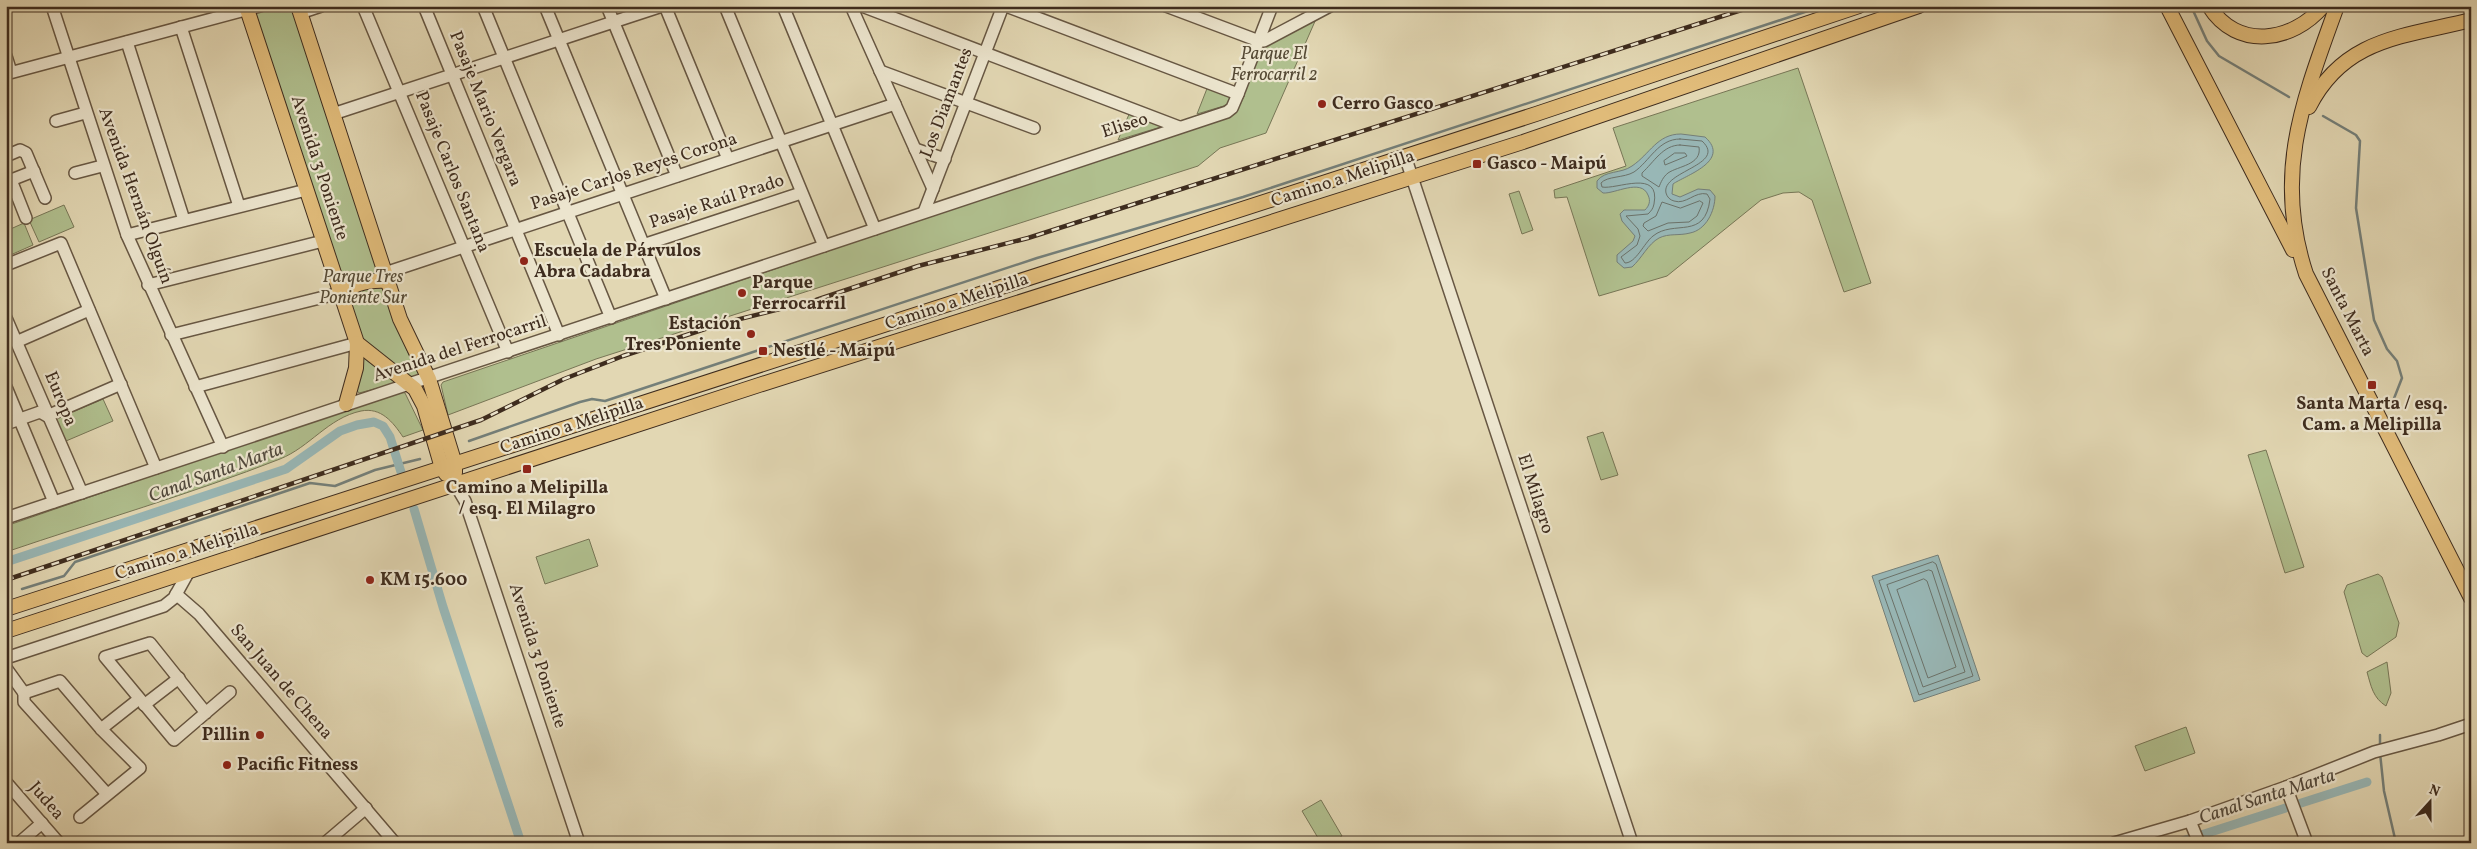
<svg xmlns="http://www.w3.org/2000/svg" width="2477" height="849" font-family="Vollkorn,serif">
	<rect width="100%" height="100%" fill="#e2d7b3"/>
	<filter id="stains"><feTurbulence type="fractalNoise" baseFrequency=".004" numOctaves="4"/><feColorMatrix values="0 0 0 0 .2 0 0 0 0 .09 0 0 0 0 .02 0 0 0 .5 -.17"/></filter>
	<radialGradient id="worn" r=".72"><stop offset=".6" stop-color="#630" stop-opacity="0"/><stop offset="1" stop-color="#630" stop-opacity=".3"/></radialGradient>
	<!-- green -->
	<g fill="#b0bf8e" stroke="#777656">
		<path d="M251 6H292L394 319 409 355 422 373 409 378 364 345Z"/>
		<path d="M1316 19 1266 133 1220 148 1198 166 596 359 448 415 441 385 443 382 1230 114 1259 46Z"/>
		<path d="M1798 68 1871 283 1844 292 1812 200 1799 192 1783 193 1761 200 1667 276 1599 296 1567 197 1555 198 1554 190 1626 166 1613 128Z"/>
		<path d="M1208 86 1232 94 1227 105 1197 114Z"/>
		<path d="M1130 112 1164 126 1118 140Z"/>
		<path d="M1519 191 1533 230 1522 234 1509 194Z"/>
		<path d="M64 205 74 227 39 242 29 220Z"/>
		<path d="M24 223 33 245 6 257V231Z"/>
		<path d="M362 357 397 383 359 393 356 389Z"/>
		<path d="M397 391 405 393 423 430 403 437C393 422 381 407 361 411 328 418 310 447 280 459 191 494 97 521 6 552V526Z"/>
		<path d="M103 399 113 421 66 441 56 419Z"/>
		<path d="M1603 432 1618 475 1601 480 1587 437Z"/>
		<path d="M2266 450 2304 567 2285 573 2248 455Z"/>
		<path d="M589 539 598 566 545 584 536 557Z"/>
		<path d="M2378 574 2382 577 2399 623 2396 637 2367 657 2362 653 2344 592 2347 585Z"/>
		<path d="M2387 662 2391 693 2386 706C2373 698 2371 686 2367 672Z"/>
		<path d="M2186 727 2195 753 2145 771 2135 746Z"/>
		<path d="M1321 800 1342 836 1330 843H1321L1302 811Z"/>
	</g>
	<!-- water -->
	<g fill="#98b7b6" stroke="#747f79">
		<path d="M1681 134 1705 137C1732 161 1684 176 1673 184L1672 194 1680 197 1698 189 1710 190 1715 196C1715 211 1706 230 1690 233 1679 236 1669 233 1659 238 1648 244 1642 258 1632 267L1624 268 1617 262V255L1633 241 1635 236 1622 221 1620 214 1624 210H1645C1649 206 1651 201 1648 195 1641 178 1615 194 1603 193L1597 188V181C1605 170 1621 174 1632 166 1650 154 1657 134 1681 134Z"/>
		<path d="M1938 555 1980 680 1914 702 1872 576Z"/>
	</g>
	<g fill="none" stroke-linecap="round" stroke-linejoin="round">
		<!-- shore -->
		<g stroke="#6b726a" stroke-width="1">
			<path d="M1680 139 1702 141C1728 165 1661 171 1666 193 1667 197 1670 200 1674 201 1686 205 1695 191 1707 194L1710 199C1705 241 1674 219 1653 236 1644 243 1636 263 1625 263L1621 257 1637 245 1640 236 1638 229 1626 216 1648 214C1651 211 1653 209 1654 204 1661 168 1616 190 1602 187L1601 183C1607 176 1624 178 1634 172 1650 161 1658 139 1680 139Z"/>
			<path d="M1680 145 1699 147C1702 165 1678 166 1668 173 1663 177 1661 182 1659 187L1642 176V173C1654 162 1663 145 1680 145Z"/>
			<path d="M1675 153H1685L1687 156 1665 165 1664 161Z"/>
			<path d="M1700 201 1703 203 1697 216 1689 222 1668 223 1648 231 1643 226 1644 223 1656 216 1662 202 1680 208Z"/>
			<path d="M1933 562 1936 564 1973 676 1919 695 1879 581Z"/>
			<path d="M1929 570 1932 571 1965 672 1923 687 1887 585Z"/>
			<path d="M1924 579 1927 581 1956 667 1928 678 1897 590Z"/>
		</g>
		<!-- stream -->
		<g stroke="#747f79" stroke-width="2.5">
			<path d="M2191 6 2207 41 2219 56 2289 97"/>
			<path d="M2323 116 2356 135 2360 141 2356 208 2374 320 2387 349 2397 361 2402 378 2393 401"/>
			<path d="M469 441 580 402 592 399 605 401 1037 258 1243 197 1823 6"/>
			<path d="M22 589 64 576 75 562 310 483 335 486 375 470 420 459"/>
			<path d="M2380 735V748"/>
			<path d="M2380 753 2384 791 2396 843"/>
		</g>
		<!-- canal -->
		<g stroke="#98b7b6" stroke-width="9">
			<path d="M414 509 443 607 521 843"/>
			<path d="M6 562 286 469 340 431 357 425 374 422 383 426 390 437 401 472"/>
			<path d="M2176 843 2367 782"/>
		</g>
		<!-- minor casing -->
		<g stroke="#675743" stroke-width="14">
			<g id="minor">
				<path d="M52 6 127 235 223 447"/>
				<path d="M363 6 508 352"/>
				<path d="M424 6 559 335"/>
				<path d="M483 6 611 318"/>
				<path d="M545 6 666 299"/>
				<path d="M607 6 677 176"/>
				<path d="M665 6 728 159"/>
				<path d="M725 6 824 246"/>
				<path d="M783 6 875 229"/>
				<path d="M851 6 933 189"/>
				<path d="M862 6 1179 127"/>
				<path d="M1006 6 1238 94"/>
				<path d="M1166 6 1259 41"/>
				<path d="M300 13 321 6"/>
				<path d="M181 27 239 206"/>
				<path d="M1259 41H1264L1330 6"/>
				<path d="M127 42 184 220"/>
				<path d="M6 56 11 72"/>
				<path d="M880 71 1034 128"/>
				<path d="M6 74 260 6"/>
				<path d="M333 114 662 6"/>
				<path d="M56 121 85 113"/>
				<path d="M915 149 945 159"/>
				<path d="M6 156 20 150 26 153 45 198"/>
				<path d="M1405 156 1632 843"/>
				<path d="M75 173 102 166"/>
				<path d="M11 180 26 218"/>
				<path d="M6 182 34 171"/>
				<path d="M924 212 1003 6"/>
				<path d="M127 235 306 190"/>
				<path d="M643 245 801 193"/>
				<path d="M6 265 61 243 156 468"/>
				<path d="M385 273 895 104"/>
				<path d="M148 285 323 241"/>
				<path d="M6 318 82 493"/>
				<path d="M171 335 340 293"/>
				<path d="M16 342 89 310"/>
				<path d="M6 387 54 502"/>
				<path d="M195 387 357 343"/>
				<path d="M6 424 40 412 47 416 121 384"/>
				<path d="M455 484 465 501 579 843"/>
				<path d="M6 518 1227 112 1232 108 1238 94 1272 6"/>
				<path d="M176 594 199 614 395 843"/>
				<path d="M6 658 164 606 174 598 189 571"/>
				<path d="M6 668 24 693"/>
				<path d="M24 693 60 681 101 729 140 768 80 817"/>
				<path d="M24 693V702L107 794"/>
				<path d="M144 705 179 678"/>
				<path d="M206 713 150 643 105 657 174 740 230 692"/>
				<path d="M101 729 139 699"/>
				<path d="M6 782 59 843"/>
				<path d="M2286 787 2307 843"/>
				<path d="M2190 821 2199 843"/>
				<path d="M19 843 42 823"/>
				<path d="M325 843 366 808"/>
				<path d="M2114 843 2190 821 2286 787 2374 752 2438 735 2471 724"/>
			</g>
		</g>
		<!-- major casing -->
		<g stroke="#3e2c1e" stroke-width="16">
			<g id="major">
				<path d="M246 6 357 343 415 389 424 406 442 468 446 474"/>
				<path d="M298 6 400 319 429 379 455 464V473"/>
				<path d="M2167 6 2293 250"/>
				<path d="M2209 6C2237 51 2293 42 2323 6"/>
				<path d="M2337 6C2303 100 2273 174 2306 274L2471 598"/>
				<path d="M2309 107C2344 38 2403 37 2471 20"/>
				<path d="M341 295C353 283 371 280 387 281"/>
				<path d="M346 404 356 368 357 343"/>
				<path d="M6 609 1536 114 1859 6"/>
				<path d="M6 631 759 385 1523 142 1919 6"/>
			</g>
		</g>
		<!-- minor -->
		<use href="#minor" stroke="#ece5ce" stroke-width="11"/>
		<!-- major -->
		<use href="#major" stroke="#e1bc7a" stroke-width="14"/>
		<!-- rail casing -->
		<g stroke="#3e2c1e" stroke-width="4.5">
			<path id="rail" d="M6 580 481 420 564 379 623 356 720 324 816 300 918 266 1028 238 1754 6"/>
		</g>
		<!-- rail -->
		<use href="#rail" stroke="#ece5ce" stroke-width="2.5" stroke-dasharray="8" stroke-linecap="butt"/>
	</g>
	<!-- markers -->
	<g fill="#8f2418" stroke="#ece5ce" stroke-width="2">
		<circle cx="1322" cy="104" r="5"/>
		<rect x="1472" y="159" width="10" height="10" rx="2.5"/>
		<circle cx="524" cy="261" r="5"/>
		<circle cx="742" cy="293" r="5"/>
		<circle cx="751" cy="334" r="5"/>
		<rect x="758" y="346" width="10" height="10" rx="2.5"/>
		<rect x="2367" y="380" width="10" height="10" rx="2.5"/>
		<rect x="522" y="464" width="10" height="10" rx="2.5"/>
		<circle cx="370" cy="580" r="5"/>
		<circle cx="260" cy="735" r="5"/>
		<circle cx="227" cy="765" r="5"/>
	</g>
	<g text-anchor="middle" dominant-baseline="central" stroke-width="4.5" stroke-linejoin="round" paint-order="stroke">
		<!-- park labels -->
		<g font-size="18" font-style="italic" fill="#554934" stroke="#ece5ce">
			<text x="1274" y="54">Parque El<tspan x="1274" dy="21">Ferrocarril 2</tspan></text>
			<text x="363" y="277">Parque Tres<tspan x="363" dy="21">Poniente Sur</tspan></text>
		</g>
		<!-- street labels -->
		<g font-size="18" fill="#3e2c1e" stroke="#ece5ce">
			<text transform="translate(947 103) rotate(-69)">Los Diamantes</text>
			<text transform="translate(485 109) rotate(68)">Pasaje Mario Vergara</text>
			<text transform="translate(1125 126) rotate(-18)">Eliseo</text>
			<text transform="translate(319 168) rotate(72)">Avenida 3 Poniente</text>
			<text transform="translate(452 172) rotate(68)">Pasaje Carlos Santana</text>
			<text transform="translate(634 172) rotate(-18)">Pasaje Carlos Reyes Corona</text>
			<text transform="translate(1343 179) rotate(-18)">Camino a Melipilla</text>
			<text transform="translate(135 196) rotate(70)">Avenida Hernán Olguín</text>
			<text transform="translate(717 202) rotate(-18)">Pasaje Raúl Prado</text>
			<text transform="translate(957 302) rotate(-18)">Camino a Melipilla</text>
			<text transform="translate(2347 312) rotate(63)">Santa Marta</text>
			<text transform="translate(460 349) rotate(-18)">Avenida del Ferrocarril</text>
			<text transform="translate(60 399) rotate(67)">Europa</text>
			<text transform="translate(572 426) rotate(-18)">Camino a Melipilla</text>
			<text transform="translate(1535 494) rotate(72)">El Milagro</text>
			<text transform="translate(187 552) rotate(-18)">Camino a Melipilla</text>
			<text transform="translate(537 656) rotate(72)">Avenida 3 Poniente</text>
			<text transform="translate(281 682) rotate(49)">San Juan de Chena</text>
			<text transform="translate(46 801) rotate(49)">Judea</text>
		</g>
		<!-- poi labels -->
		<g font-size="18" font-weight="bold" fill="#3e2c1e" stroke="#ece5ce" text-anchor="start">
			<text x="1332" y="104">Cerro Gasco</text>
			<text x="1487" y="164">Gasco - Maipú</text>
			<text x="534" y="251">Escuela de Párvulos<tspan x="534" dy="21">Abra Cadabra</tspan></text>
			<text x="752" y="283">Parque<tspan x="752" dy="21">Ferrocarril</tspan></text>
			<text x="741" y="324" text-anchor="end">Estación<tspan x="741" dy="21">Tres Poniente</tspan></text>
			<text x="773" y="351">Nestlé - Maipú</text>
			<text x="2372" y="404" text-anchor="middle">Santa Marta / esq.<tspan x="2372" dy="21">Cam. a Melipilla</tspan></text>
			<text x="527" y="488" text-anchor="middle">Camino a Melipilla<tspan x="527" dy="21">/ esq. El Milagro</tspan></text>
			<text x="380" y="580">KM 15.600</text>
			<text x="250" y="735" text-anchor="end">Pillin</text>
			<text x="237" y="765">Pacific Fitness</text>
		</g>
		<!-- water labels -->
		<g font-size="19" font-style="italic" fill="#50483c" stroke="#ece5ce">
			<text transform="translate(216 473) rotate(-20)">Canal Santa Marta</text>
			<text transform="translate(2267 797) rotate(-18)">Canal Santa Marta</text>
		</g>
	</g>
	<!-- margin -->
	<rect width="2477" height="849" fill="none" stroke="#e2d7b3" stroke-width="25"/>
	<rect x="8" y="8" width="2462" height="834" fill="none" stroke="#3e2c1e" stroke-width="2.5"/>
	<rect x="12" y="12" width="2452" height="824" fill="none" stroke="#3e2c1e"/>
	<!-- north arrow -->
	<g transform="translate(2430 802) rotate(21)" stroke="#ece5ce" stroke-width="4" paint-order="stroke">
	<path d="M0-4L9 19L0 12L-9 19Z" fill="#3e2c1e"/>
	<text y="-8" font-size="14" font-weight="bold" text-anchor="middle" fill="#3e2c1e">N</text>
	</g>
	<rect width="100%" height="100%" filter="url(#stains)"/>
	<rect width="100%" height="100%" fill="url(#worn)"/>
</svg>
